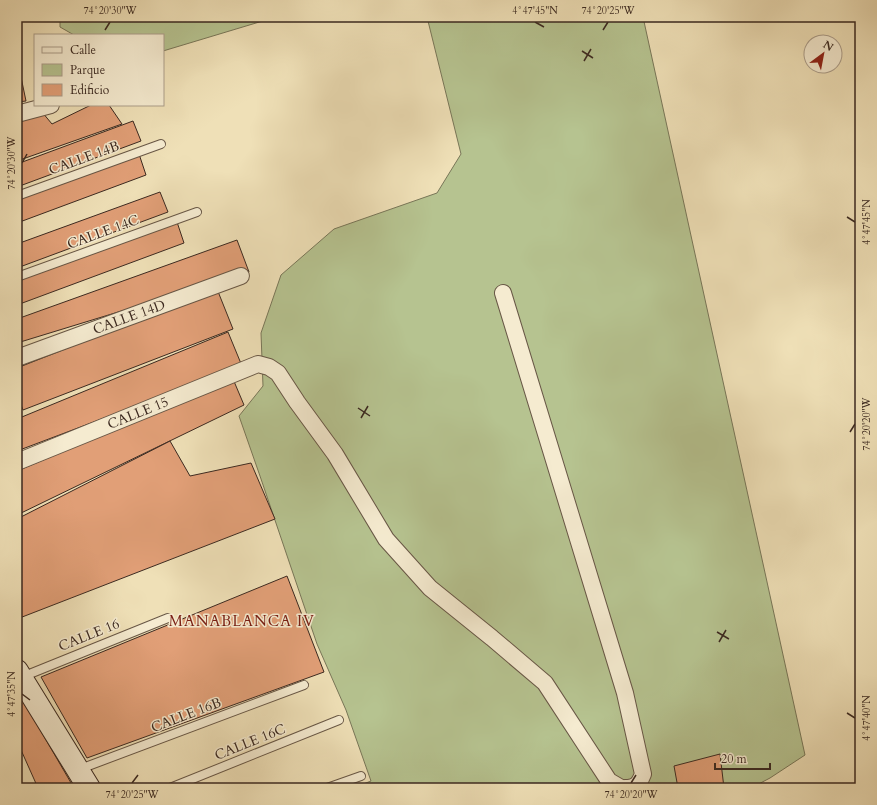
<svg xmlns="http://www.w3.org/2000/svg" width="877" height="805" font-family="Cardo,serif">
	<rect width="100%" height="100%" fill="#efe0b7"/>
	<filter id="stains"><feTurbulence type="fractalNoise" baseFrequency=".005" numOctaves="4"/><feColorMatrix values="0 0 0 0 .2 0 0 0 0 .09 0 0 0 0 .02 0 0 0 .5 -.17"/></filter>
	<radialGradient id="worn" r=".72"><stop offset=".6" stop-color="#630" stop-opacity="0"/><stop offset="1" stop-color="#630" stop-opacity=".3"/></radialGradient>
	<!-- green -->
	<g fill="#b6c390" stroke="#787658">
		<path d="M60 17H276L163 51V35H74L60 27Z"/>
		<path d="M427 17H643L805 755 770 778 751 788H353L371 781 346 710 317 644 260 476 239 416 263 386 261 333 281 275 334 229 437 193 461 154Z"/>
		<path d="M17 759 18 762 22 788H17Z"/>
	</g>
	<!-- building -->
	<g fill="#e19f77" stroke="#3b2920">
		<path d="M17 58 26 101 17 102Z"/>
		<path d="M91 105H109L122 124 17 161V119L42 112 52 124Z"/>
		<path d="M133 121 141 141 17 187V164Z"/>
		<path d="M139 154 146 175 17 223V199Z"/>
		<path d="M160 192 168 212 17 268V244Z"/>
		<path d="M177 222 184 243 17 305V281Z"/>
		<path d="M237 240 249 272 17 343V319Z"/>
		<path d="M217 289 233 329 23 410 17 394V368Z"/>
		<path d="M228 332 242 366 17 451V419Z"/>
		<path d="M233 379 244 405 17 515V471Z"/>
		<path d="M170 441 190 476 251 463 275 519 17 619V519Z"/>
		<path d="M287 576 324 672 87 758 41 677Z"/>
		<path d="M17 690 74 788H38L17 741Z"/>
		<path d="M720 754 724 788H678L674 766Z"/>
	</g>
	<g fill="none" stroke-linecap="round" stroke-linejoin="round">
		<!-- lane casing -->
		<g stroke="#685746" stroke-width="10">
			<g id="lane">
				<path d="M17 196 161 144"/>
				<path d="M17 277 197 212"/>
				<path d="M22 677 168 618"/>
				<path d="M80 769 304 685"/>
				<path d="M170 788 339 720"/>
				<path d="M327 788 361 776"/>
			</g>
		</g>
		<!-- street casing -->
		<g stroke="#685746" stroke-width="18">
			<g id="street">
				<path d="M17 114 51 105"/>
				<path d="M503 293 625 693 643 774C639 784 636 788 625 788"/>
				<path d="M17 358 241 276"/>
				<path d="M17 462 258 364 269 367 278 373 297 402 335 454 386 539 430 588 492 638 545 683 609 781 621 788"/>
			</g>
		</g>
		<!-- secondary casing -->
		<g stroke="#3b2920" stroke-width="24">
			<path id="secondary" d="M17 671 89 788"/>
		</g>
		<!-- lane -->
		<use href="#lane" stroke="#f5ebd0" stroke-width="8"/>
		<!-- street -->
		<use href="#street" stroke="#f5ebd0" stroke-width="16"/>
		<!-- secondary -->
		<use href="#secondary" stroke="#f5ebd0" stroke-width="22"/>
	</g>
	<!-- ticks -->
	<path fill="none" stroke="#3b2920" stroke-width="1.5" d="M535 22 544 27M105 30 110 22M603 30 608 22M582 51 593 58M584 61 591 49M22 163 27 154M847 217 855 222M358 408 370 416M361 418 368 406M850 432 855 424M717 632 729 639M719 642 726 630M22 694 30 700M847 713 855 718M132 783 138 775M631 783 636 775"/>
	<g text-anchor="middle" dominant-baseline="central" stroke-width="3" stroke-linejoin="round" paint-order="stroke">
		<!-- street labels -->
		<g font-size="14" fill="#3b2920" stroke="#f5ebd0">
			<text transform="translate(84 158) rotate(-20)">CALLE 14B</text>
			<text transform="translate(103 232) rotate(-20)">CALLE 14C</text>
			<text transform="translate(129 317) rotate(-20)">CALLE 14D</text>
			<text transform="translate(138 413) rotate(-22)">CALLE 15</text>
			<text transform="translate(89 635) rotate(-22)">CALLE 16</text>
			<text transform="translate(186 715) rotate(-21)">CALLE 16B</text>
			<text transform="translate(250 742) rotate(-22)">CALLE 16C</text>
		</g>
		<!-- neighbourhood labels -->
		<g font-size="15" letter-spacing="1" fill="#7a1f14" stroke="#f5ebd0">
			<text x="242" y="621">MANABLANCA IV</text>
		</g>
	</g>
	<!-- margin -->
	<rect width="877" height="805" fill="none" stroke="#efe0b7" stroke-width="44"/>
	<!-- legend -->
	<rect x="34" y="34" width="130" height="72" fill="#f5ebd0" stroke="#ab9d8a"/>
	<rect x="42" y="47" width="20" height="6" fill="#f5ebd0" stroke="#ab9d8a"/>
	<text x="70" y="54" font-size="12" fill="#3b2920">Calle</text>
	<rect x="42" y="64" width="20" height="12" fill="#b6c390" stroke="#ab9d8a"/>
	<text x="70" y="74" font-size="12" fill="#3b2920">Parque</text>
	<rect x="42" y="84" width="20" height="12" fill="#e19f77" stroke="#ab9d8a"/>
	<text x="70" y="94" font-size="12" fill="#3b2920">Edificio</text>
	<!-- north arrow -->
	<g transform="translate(823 54) rotate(32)"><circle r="19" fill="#f5ebd0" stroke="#ab9d8a"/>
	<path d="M0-3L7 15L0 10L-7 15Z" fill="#8f2418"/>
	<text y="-6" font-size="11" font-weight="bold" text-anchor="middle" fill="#3b2920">N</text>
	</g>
	<!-- scale -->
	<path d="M715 763v6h55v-6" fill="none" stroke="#3b2920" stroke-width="2"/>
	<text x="721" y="763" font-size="12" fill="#3b2920" stroke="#f5ebd0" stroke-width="3" paint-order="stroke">20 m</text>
	<rect x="22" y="22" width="833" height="761" fill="none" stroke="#3b2920" stroke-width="1.5"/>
	<g font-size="10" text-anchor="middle" fill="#3b2920">
		<text x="110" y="14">74°20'30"W</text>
		<text x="535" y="14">4°47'45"N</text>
		<text x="608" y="14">74°20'25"W</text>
		<text transform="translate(11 163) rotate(-90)" y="4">74°20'30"W</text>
		<text transform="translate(866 222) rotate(-90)" y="4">4°47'45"N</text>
		<text transform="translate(866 424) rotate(-90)" y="4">74°20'20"W</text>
		<text transform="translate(11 694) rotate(-90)" y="4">4°47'35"N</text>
		<text transform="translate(866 718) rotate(-90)" y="4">4°47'40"N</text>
		<text x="132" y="798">74°20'25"W</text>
		<text x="631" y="798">74°20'20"W</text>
	</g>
	<rect width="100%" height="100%" filter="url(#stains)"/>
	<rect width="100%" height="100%" fill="url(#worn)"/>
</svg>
